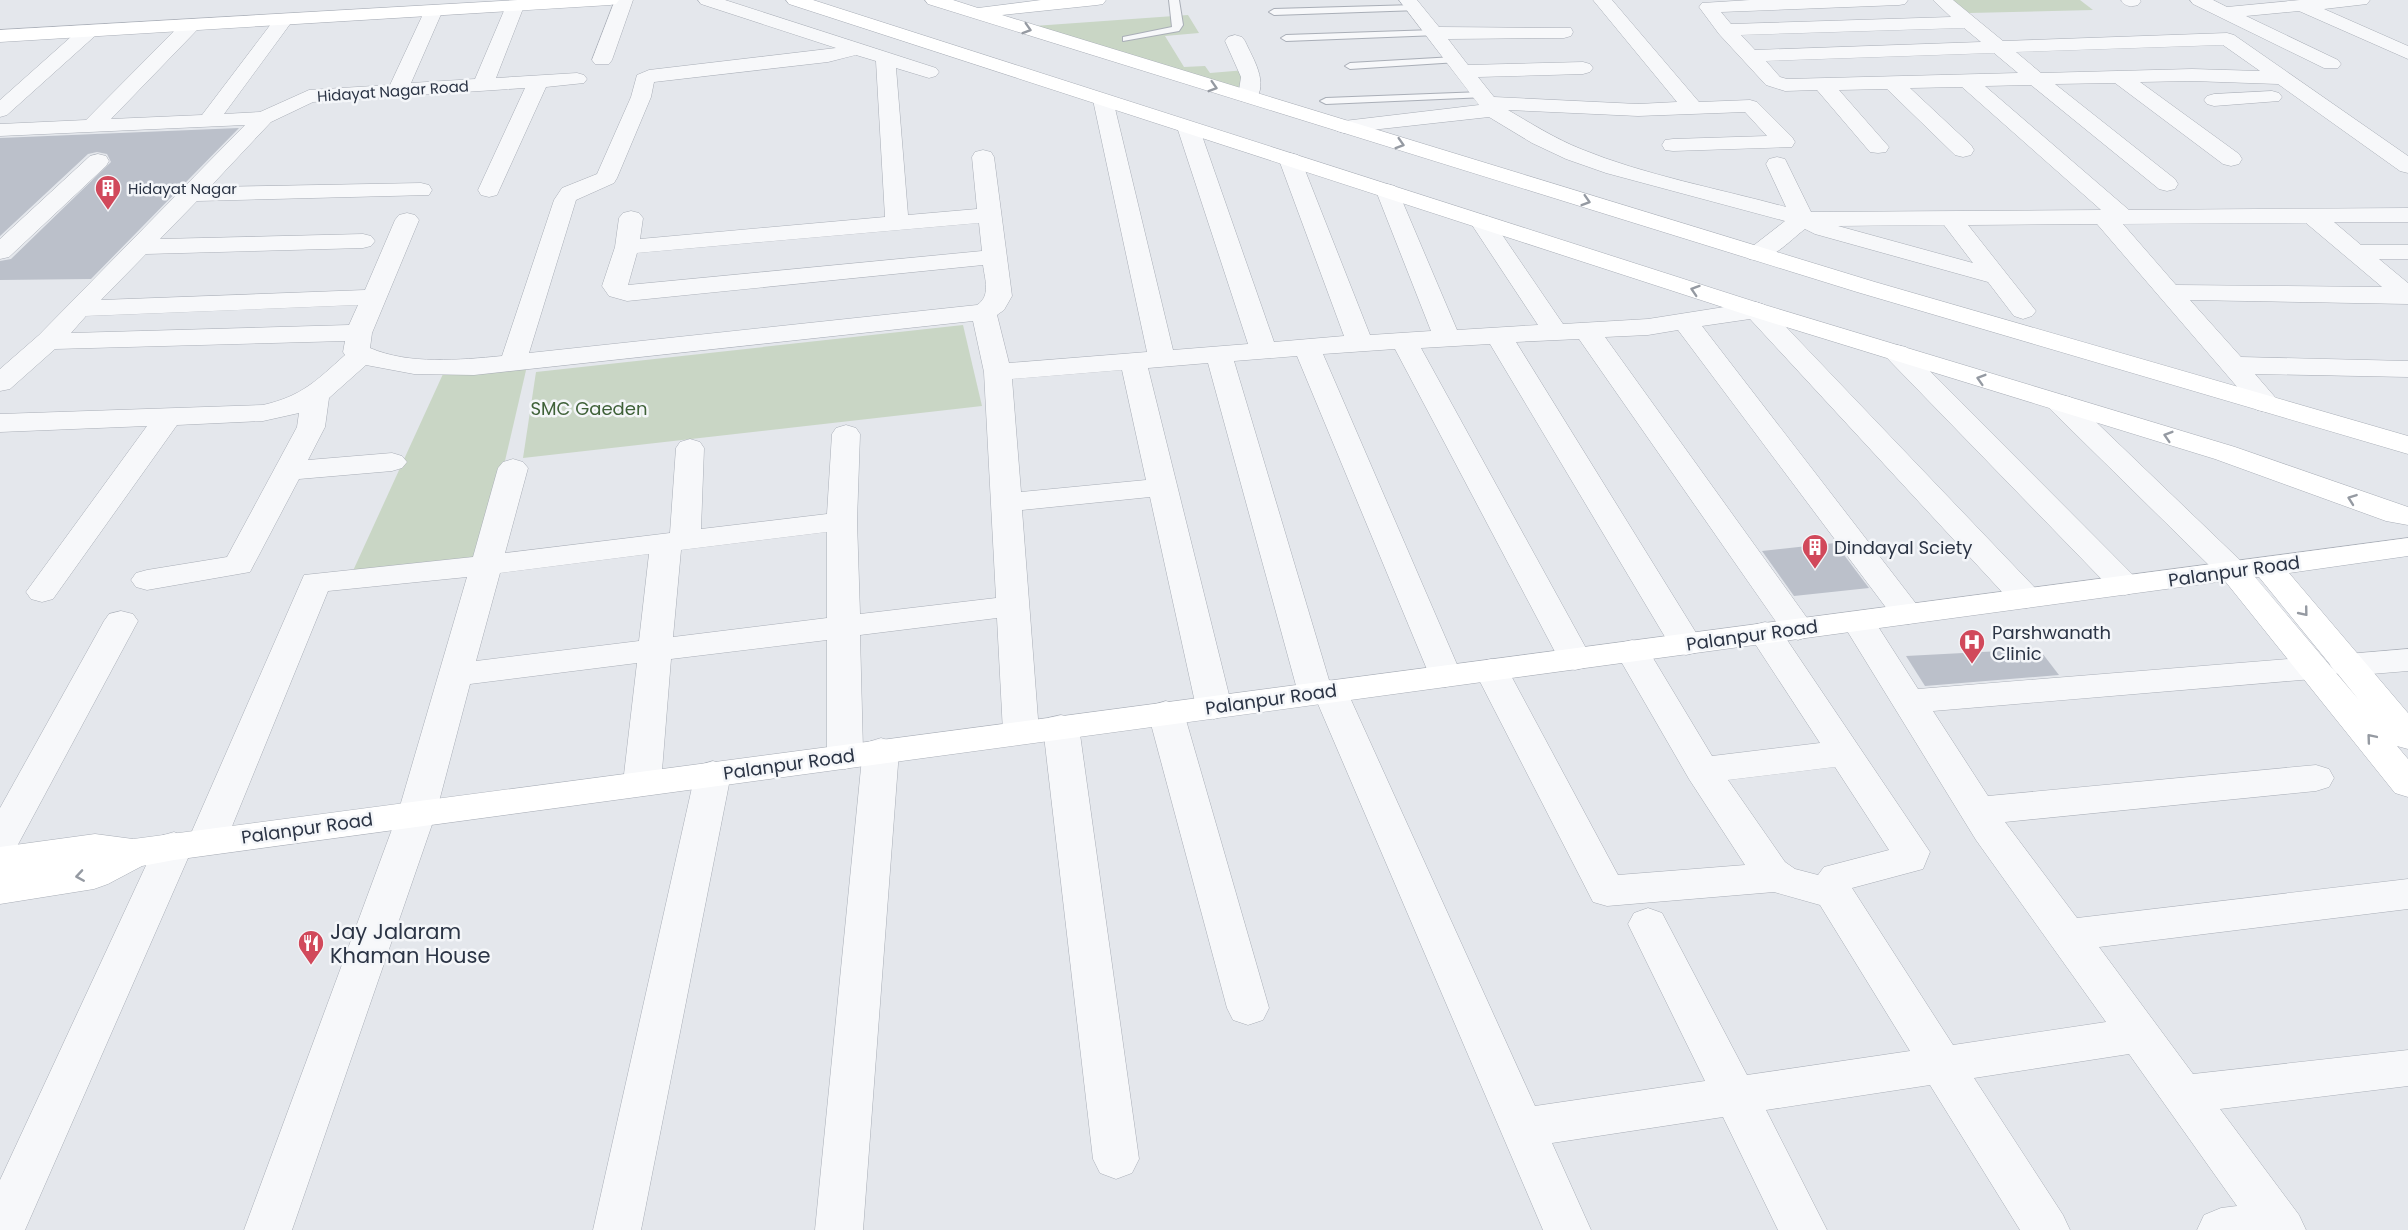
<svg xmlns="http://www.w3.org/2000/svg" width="2408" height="1230" font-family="Poppins,sans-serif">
	<rect width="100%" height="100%" fill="#e4e7ec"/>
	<!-- green -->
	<g fill="#c9d6c5">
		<path d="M1951 0H2080L2093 10 1969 13Z"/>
		<path d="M1188 15 1199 33 1165 36 1184 67 1205 66 1210 73 1246 70 1247 94 1034 26Z"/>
		<path d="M963 325 982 406 523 458 536 372Z"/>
		<path d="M527 366 482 560 352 573 443 374Z"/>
	</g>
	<!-- building -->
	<g fill="#bbc0ca">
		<path d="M239 128 91 279 0 280V261L11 259 111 162 107 154 97 152 88 154 0 236V138Z"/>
		<path d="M1835 543 1869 588 1794 596 1762 551Z"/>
		<path d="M2039 649 2059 675 1925 686 1906 656Z"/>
	</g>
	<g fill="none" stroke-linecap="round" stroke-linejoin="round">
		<!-- lane casing -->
		<g stroke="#a9aeb7" stroke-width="2">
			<g id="lane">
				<path d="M1169 0H1179L1183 25 1179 31 1123 41V37L1172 27Z"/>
				<path d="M1415 5 1420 8 1419 10 1274 15 1269 12 1274 9Z"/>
				<path d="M1434 30 1439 33 1438 35 1286 41 1281 38 1286 35Z"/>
				<path d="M1454 57 1458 58V62L1350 69 1345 66 1350 63Z"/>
				<path d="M1482 92 1486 93V97L1326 104 1320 101 1326 98Z"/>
			</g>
		</g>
		<!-- street casing -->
		<g stroke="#a9aeb7" stroke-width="1">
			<g id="street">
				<path d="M615 0H633L612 60 609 64H595L592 60Z"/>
				<path d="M698 0H725L936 68 939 72 936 76 929 78 896 68 908 215 977 209 972 157 975 152 983 150 991 152 994 157 1012 296 1004 310 997 315 1009 363 1147 352 1093 100 1096 96H1110L1113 100 1173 350 1248 344 1177 127 1181 123 1188 121 1195 123 1199 127 1274 342 1344 336 1279 160 1282 155 1290 153 1298 155 1301 160 1370 335 1431 331 1376 191 1379 186 1387 184 1395 186 1398 191 1457 330 1538 325 1470 222 1474 217 1482 215 1490 217 1563 324 1648 319 1756 302 1765 305 2038 591 2042 598 2038 605 2026 608 2014 605 1750 319 1702 326 1924 614 1920 621 1908 624 1896 621 1678 330 1648 335 1605 337 1815 629 1810 636 1798 640 1786 636 1579 339 1516 342 1703 644 1698 652 1686 655 1674 652 1490 344 1421 348 1592 659 1587 667 1575 670 1563 667 1395 349 1323 354 1462 676 1457 684 1445 687 1433 684 1297 356 1234 361 1329 680 1342 683 1347 691 1535 1106 1705 1081 1628 924 1634 913 1648 908 1662 913 1747 1075 1910 1051 1820 905 1774 892 1607 906 1593 902 1474 670 1479 662 1491 659 1503 662 1508 670 1618 875 1745 865 1689 779 1615 651 1620 643 1632 640 1644 643 1712 756 1820 743 1748 633 1753 625 1765 622 1777 625 1930 852 1923 869 1852 888 1953 1045 2106 1022 1976 840 1841 621 1846 614 1858 611 1870 614 1918 689 2313 657 2325 660 2330 668 2325 676 2313 679 1933 711 1988 796 2316 765 2329 769 2334 778 2329 787 2316 791 2005 822 2077 918 2408 879V909L2099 947 2193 1074 2408 1050V1086L2220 1109 2299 1215 2306 1230H2197L2204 1215 2221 1208 2237 1206 2129 1054 1974 1078 2063 1215 2070 1230H2020L1930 1085 1766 1110 1827 1230H1778L1723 1117 1552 1143 1591 1230H1543L1318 704 1303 701 1298 693 1208 363 1148 368 1232 707 1226 715 1214 719 1202 715 1196 707 1150 497 1022 510 1039 732 1034 741 1021 744 1008 741 1003 732 997 618 860 635 863 751 868 742 881 738 894 742 899 751 863 1230H815L862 758 858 765 845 769 832 765 827 756V640L671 659 661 783 655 792 642 796 629 792 623 783 637 663 470 684 436 813 292 1230H244L398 813 467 577 328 591 226 841 221 851 207 855 192 849 25 1230H0V1180L155 846 160 836 174 832 189 838 304 575 473 557 498 468 503 462 513 459 523 462 528 468 505 553 670 533 676 448 680 442 690 439 700 442 704 448 701 529 827 514 832 434 836 428 846 425 856 428 860 434 857 521 860 614 996 598 984 372 973 321 474 375 414 374 366 365 329 398 325 427 308 460 392 453 402 456 407 462 402 468 392 471 299 479 250 572 147 590 136 587 131 580 136 573 147 570 227 557 297 427 299 413 263 421 177 425 53 599 42 602 31 599 26 592 147 426 0 432V414L263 405C302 396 316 381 345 355L343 352 345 341 55 349 10 389 0 391V369L39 335 245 125 0 136V124L86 120 183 22H197L199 26 197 30 111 119 202 115 277 16H291L293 20 224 114 260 112 309 90 390 85 424 12 427 8H439L442 12 411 83 475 79 506 6 509 2H521L524 6 496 78 577 73 584 75 587 79 584 83 546 87 497 195 489 197 481 195 478 190 525 88 313 102 271 122 210 187 421 183 429 185 432 190 429 195 197 201 160 239 363 234 371 236 375 241 371 246 363 248 146 254 101 300 365 290 395 220 399 215 407 213 415 215 419 220 372 333 370 348C410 365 459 360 502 356L554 200 562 188 597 174 631 97 637 75 649 70 836 48 701 4ZM856 55 876 61 885 217 640 239 643 218 639 213 631 211 623 213 619 218 615 247 602 286 609 296 627 301 983 265C985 280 991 296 977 305L529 353 576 200 614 183 617 178 651 97 654 82 828 62ZM979 223 982 251 628 285 637 253ZM358 305 349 325 71 333 86 316ZM1122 370 1146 480 1021 492 1012 379ZM827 532V618L673 637 681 550ZM649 554 639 641 476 661 500 573ZM1835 767 1889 850 1824 867 1818 875 1795 869 1785 862 1728 780Z"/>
				<path d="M1399 0H1417L1439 27 1571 28 1573 32 1571 36 1564 38 1448 39 1468 65 1583 62 1590 64 1593 68 1590 72 1583 74 1478 77 1494 97 1638 104 1677 102 1593 0H1612L1699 102 1750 100 1757 102 1792 137 1795 142 1792 147 1673 151 1665 150 1662 145 1665 140 1673 139 1767 136 1745 112 1638 116 1508 110C1532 124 1556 139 1581 149 1644 175 1720 189 1786 207L1766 164 1769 159 1777 157 1785 159 1811 212 2101 210 1962 87 1910 88 1971 145 1974 150 1971 155 1963 157 1955 155 1887 89 1839 90 1889 147 1886 152 1878 153 1870 152 1817 90 1785 91 1766 85 1719 34 1699 7 1702 3 1750 0H1908L1905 4 1899 5 1721 12 1731 24 1951 17 1933 0H1953L2003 41 2227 33 2234 35 2408 156V173L2400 171 2278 84 2192 81 2140 82 2239 154 2242 159 2239 164 2231 166 2223 164 2115 83 2055 84 2175 179 2178 184 2175 189 2167 191 2159 189 2031 85 1985 86 2129 210 2408 208V222H2334L2361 245H2408V259H2379L2408 283V304L2190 300 2241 357 2408 361V377L2255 374 2281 404 2277 410 2267 412 2257 410 2097 224 1968 225 2036 311 2032 316 2023 319 2014 316 1988 282 1815 234 1805 229C1789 241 1770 264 1749 259L1746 254 1749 249 1785 221 1606 173 1566 159 1532 143 1489 117 1344 133 1337 131 1333 127 1337 123 1344 121 1479 105ZM1964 28 1981 42 1755 50 1741 35ZM2223 45 2260 71 2192 69 2041 73 2016 52ZM1994 53 2018 73 1787 79 1780 77 1766 61ZM2306 223 2382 287 2176 285 2123 224ZM1944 225 1973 263 1838 226Z"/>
				<path d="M2121 0H2140L2141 1 2138 5C2131 7 2125 7 2121 0Z"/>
				<path d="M2190 0H2213L2227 7 2300 0H2370L2367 4 2324 9 2408 46V59L2299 11 2246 16 2338 60 2341 64 2338 68H2324L2193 4Z"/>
				<path d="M89 25 96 27 98 31 96 35 7 115 0 117V100L82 27Z"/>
				<path d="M1235 35 1242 37 1245 41C1253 59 1269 82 1255 101H1241L1238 97 1241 77 1225 41 1228 37Z"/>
				<path d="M2272 91 2279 93 2282 97 2279 101 2214 106 2207 104 2204 100 2207 96 2214 94Z"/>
				<path d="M98 154 106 156 109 161 106 166 9 257 0 259V239L90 156Z"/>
				<path d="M1897 345 1906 347 2136 578 2141 585 2136 592 2125 595 2114 592 1888 359 1884 353 1888 347Z"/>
				<path d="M2060 395 2070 397 2244 564 2249 571 2244 578 2233 581 2222 578 2050 409 2046 403 2050 397Z"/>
				<path d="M121 611 133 614 138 621 14 852 0 856V808L104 621 109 614Z"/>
				<path d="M2408 649V671L2347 676 2335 673 2330 665 2335 657 2347 654Z"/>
				<path d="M1166 701 1179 705 1184 713 1269 1008 1263 1020 1248 1025 1233 1020 1227 1008 1148 713 1153 705Z"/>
				<path d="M1061 715 1074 718 1079 727 1139 1159 1132 1173 1116 1179 1100 1173 1093 1159 1043 727 1048 718Z"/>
				<path d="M713 761 726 765 731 774 641 1230H593L695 774 700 765Z"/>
			</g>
		</g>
		<!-- secondary casing -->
		<g stroke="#a9aeb7" stroke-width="1">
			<g id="secondary">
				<path d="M518 0H619L616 4 610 5 0 42V30Z"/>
				<path d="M786 0H813L1765 305 2235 447 2408 507V525L2386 521 2215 459 1747 315 789 4Z"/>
				<path d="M925 0H953L978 8 1041 0H1106L1103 4 1097 5 1002 15 1875 282 2408 436V454L1857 292 928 4Z"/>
				<path d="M2408 538V556L2289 573 2408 713V749L2397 746 2408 759V797L2395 793 2225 581 174 860 142 866 108 884 94 889 0 904V847L95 834 133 839ZM2255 577H2259L2359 700Z"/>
			</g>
		</g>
		<!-- lane -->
		<use href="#lane" fill="#f7f8fa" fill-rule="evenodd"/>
		<!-- street -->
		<use href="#street" fill="#f7f8fa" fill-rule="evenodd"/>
		<!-- secondary -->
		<use href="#secondary" fill="#fff" fill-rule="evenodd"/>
	</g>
	<!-- one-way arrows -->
	<defs><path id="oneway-chevron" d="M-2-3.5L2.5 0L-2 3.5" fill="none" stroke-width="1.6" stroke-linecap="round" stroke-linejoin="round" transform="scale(1.5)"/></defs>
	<g stroke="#959aa2">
		<use href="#oneway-chevron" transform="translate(1027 29) rotate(17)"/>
		<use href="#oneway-chevron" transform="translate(1213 87) rotate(17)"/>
		<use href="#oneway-chevron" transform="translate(1400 144) rotate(17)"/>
		<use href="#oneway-chevron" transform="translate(1586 201) rotate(17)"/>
		<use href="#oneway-chevron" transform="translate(1695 290) rotate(-162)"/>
		<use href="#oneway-chevron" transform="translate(1981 379) rotate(-163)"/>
		<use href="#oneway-chevron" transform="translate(2168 436) rotate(-163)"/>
		<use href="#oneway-chevron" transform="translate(2352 499) rotate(-160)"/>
		<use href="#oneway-chevron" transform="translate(2304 612) rotate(51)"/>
		<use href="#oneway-chevron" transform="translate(2371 738) rotate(-130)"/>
		<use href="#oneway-chevron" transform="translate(80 876) rotate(171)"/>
	</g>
	<!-- icons -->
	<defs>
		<g id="building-pin" transform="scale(1.35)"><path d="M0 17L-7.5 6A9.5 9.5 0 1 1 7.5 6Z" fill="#d1495b" stroke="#f4f6f9"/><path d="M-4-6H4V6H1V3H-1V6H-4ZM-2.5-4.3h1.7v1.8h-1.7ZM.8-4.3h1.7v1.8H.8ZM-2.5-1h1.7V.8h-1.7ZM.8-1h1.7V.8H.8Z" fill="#fff"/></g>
		<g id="hospital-pin" transform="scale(1.35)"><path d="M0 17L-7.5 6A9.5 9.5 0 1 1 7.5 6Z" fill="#d1495b" stroke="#f4f6f9"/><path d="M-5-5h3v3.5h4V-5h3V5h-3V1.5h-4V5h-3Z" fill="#fff"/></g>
		<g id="restaurant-pin" transform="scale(1.35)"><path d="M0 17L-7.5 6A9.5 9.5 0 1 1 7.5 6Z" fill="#d1495b" stroke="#f4f6f9"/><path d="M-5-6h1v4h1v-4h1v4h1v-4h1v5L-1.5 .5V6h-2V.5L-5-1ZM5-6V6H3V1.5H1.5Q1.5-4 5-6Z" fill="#fff"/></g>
	</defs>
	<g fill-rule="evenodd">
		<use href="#building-pin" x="108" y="188"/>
		<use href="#building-pin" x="1815" y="547"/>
		<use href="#hospital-pin" x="1972" y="642"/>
		<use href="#restaurant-pin" x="311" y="943"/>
	</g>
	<g text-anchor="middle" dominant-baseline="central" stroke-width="5" stroke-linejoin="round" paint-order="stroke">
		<!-- far-street labels -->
		<g font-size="15" fill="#2b3445" stroke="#f4f6f9">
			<text transform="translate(393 91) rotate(-4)">Hidayat Nagar Road</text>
		</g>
		<!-- far-poi labels -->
		<g font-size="15" fill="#2b3445" stroke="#f4f6f9" text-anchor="start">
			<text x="128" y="188">Hidayat Nagar</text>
		</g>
		<!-- park labels -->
		<g font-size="18" fill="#3f6138" stroke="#f4f6f9">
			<text x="589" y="408">SMC Gaeden</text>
		</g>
		<!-- poi labels -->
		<g font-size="18" fill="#2b3445" stroke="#f4f6f9" text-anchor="start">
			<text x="1834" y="547">Dindayal Sciety</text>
			<text x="1992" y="632">Parshwanath<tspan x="1992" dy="21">Clinic</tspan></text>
		</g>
		<!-- street labels -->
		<g font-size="18" fill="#2b3445" stroke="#f4f6f9">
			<text transform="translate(2234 571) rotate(-8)">Palanpur Road</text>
			<text transform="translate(1752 635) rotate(-8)">Palanpur Road</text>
			<text transform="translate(1271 699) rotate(-8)">Palanpur Road</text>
			<text transform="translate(789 764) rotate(-8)">Palanpur Road</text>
			<text transform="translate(307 828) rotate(-8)">Palanpur Road</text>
		</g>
		<!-- near-poi labels -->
		<g font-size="21" fill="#2b3445" stroke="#f4f6f9" text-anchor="start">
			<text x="330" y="931">Jay Jalaram<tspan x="330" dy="24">Khaman House</tspan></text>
		</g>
	</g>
</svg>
